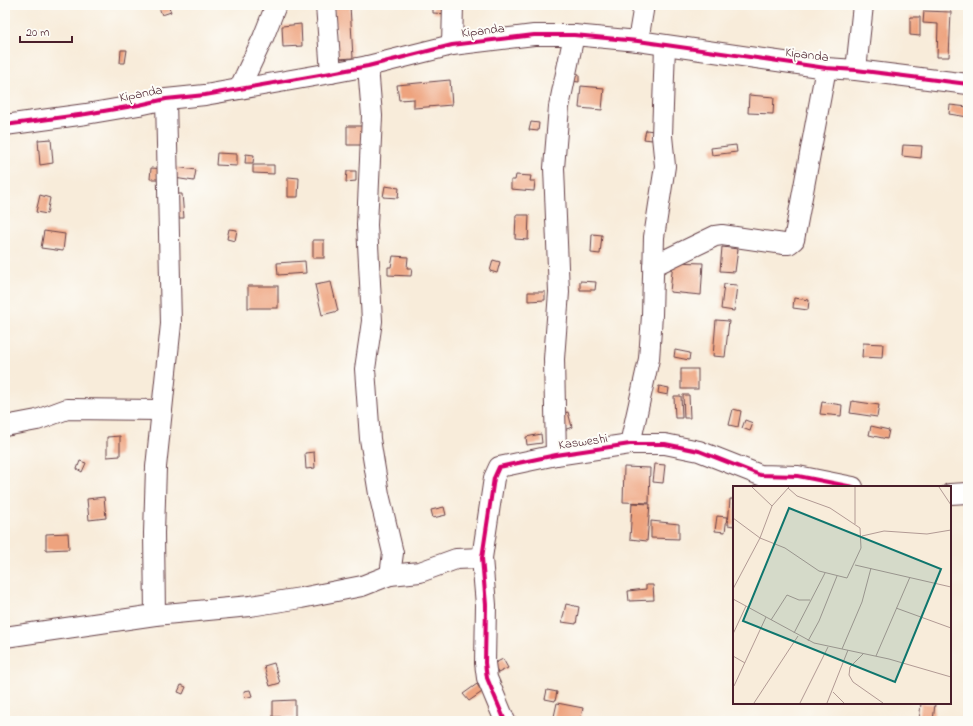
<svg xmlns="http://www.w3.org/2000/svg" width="973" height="726" font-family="'Indie Flower',sans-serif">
	<rect width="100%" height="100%" fill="#fdfcf7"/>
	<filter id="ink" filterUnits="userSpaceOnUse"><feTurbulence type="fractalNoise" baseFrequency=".025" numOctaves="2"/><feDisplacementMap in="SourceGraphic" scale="8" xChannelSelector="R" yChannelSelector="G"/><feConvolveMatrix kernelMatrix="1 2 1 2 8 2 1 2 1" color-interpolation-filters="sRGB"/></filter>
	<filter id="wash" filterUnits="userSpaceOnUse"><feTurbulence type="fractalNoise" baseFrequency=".012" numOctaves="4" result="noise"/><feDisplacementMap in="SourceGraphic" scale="16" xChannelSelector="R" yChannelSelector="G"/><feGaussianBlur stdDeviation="0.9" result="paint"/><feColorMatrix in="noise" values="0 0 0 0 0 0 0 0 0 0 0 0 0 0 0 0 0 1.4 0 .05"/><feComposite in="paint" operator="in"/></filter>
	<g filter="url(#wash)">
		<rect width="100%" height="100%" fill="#f8ecda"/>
		<g id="blocks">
			<!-- building -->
			<g fill="#eea37e">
				<path d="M158 5H168L171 12 162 15Z"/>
				<path d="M334 5H350L353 58 338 59Z"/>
				<path d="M433 5H450V14L433 13Z"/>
				<path d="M924 11 951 12 949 57H937L938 24 923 23Z"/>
				<path d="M910 17H920V36L910 35Z"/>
				<path d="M301 24 302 46 283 47 282 26Z"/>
				<path d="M121 50H127L125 63H120Z"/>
				<path d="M571 73 579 74V82L571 81Z"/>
				<path d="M450 80 452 105 414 108V99L399 100 397 85Z"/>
				<path d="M581 86 604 88 602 110 579 108Z"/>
				<path d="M749 95 774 97 773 114 748 113Z"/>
				<path d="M950 105 968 107V117L949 114Z"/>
				<path d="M531 122 539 123 538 131 529 130Z"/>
				<path d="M347 126H366L362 145H347Z"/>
				<path d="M646 130 654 131 652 140 644 139Z"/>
				<path d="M51 139 53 163 40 165 38 140Z"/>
				<path d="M736 145 737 152 712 155 711 148Z"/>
				<path d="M903 145 922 146 921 158 902 156Z"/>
				<path d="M217 153 237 154V166L216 165Z"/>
				<path d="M246 154 254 155 253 163H245Z"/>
				<path d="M253 165H274V174L253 173Z"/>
				<path d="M176 167 196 170 194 181 174 178Z"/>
				<path d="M151 168 165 169 164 179H150Z"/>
				<path d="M347 171H356V181L346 182Z"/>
				<path d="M516 175 531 176 530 181H535L534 191 511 189V180H515Z"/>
				<path d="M288 177 299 178 298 197H288Z"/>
				<path d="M385 186 399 188 398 198 383 197Z"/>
				<path d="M175 194H182L184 218H176Z"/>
				<path d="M40 195 50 198 47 214 36 212Z"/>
				<path d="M516 215H529L528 240 515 239Z"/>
				<path d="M229 229 237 230 235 241 227 239Z"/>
				<path d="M44 231 65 234 63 251 41 248Z"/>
				<path d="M592 234 602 235 600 254 591 253Z"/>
				<rect x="313" y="240" width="11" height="18"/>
				<path d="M722 247 738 249 735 272 720 271Z"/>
				<path d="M393 256 408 257 407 268H412L411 276 388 275V267H391Z"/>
				<path d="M493 260 500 262 497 273 490 271Z"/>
				<path d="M305 261 306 273 278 275 277 263Z"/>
				<path d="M673 262 703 263 701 295 670 292Z"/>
				<path d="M580 281 596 282 595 290H580Z"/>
				<path d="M331 282 338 311 322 315 315 285Z"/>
				<path d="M724 284 737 285 734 311 721 309Z"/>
				<rect x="248" y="286" width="30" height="22"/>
				<path d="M528 292H545V300L528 301Z"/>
				<path d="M794 298 809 300 808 310 793 308Z"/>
				<path d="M716 320 729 321 725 357 713 356Z"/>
				<path d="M863 343 883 344 882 358 862 357Z"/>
				<path d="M675 350 690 353 689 360 674 357Z"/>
				<rect x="681" y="369" width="17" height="20"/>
				<path d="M659 386 669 388 668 395 658 393Z"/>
				<path d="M683 395H689L690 418H684Z"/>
				<path d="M674 396H681L682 418H675Z"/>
				<path d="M852 401 879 405 877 417 850 413Z"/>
				<path d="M822 402 842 405 841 416 820 414Z"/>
				<path d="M733 409 741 411 738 427 729 425Z"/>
				<path d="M568 412 572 427 564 430 560 414Z"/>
				<path d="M745 420 753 423 750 431 742 428Z"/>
				<path d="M871 426 889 430 887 439 869 435Z"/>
				<path d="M541 434 542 443 527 445 526 437Z"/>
				<path d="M120 436V456L107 457V437Z"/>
				<path d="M314 452 315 468 306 469 305 453Z"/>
				<path d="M80 461 86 463 82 472 77 469Z"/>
				<path d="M655 464 665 465 663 483 653 482Z"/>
				<path d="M624 467 650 468 649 503 623 502Z"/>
				<path d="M104 497 106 518 89 520 87 499Z"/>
				<path d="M730 499H734V526L728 525Z"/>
				<path d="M632 503 650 504 647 541 630 539Z"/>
				<path d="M444 507 446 515 433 518 431 510Z"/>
				<path d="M717 516 727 517 725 532 715 531Z"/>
				<path d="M651 521 679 524V539L651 538Z"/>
				<path d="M68 533 69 549 46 550V534Z"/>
				<path d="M646 585H653L654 600 629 601 628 591 646 589Z"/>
				<path d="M566 604 579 607 576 624 562 622Z"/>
				<path d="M503 659 508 668 498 673 493 664Z"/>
				<path d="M274 663 280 683 270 686 264 666Z"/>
				<path d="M477 684 482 692 469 701 463 694Z"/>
				<path d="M181 685 186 687 183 694 178 692Z"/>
				<path d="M250 690 252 696 245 698 244 691Z"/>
				<path d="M547 690 557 692 555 701 545 699Z"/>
				<path d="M295 700V717H273V701Z"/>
				<path d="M557 703 583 708 580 721H553Z"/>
				<path d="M921 703 935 704 933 721H919Z"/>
			</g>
		</g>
	</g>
	<g filter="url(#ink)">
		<use href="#blocks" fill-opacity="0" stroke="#643e45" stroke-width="1"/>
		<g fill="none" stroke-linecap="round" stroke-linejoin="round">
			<!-- minor casing -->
			<g stroke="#643e45" stroke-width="22">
				<g id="minor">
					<path d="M326 5 331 73"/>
					<path d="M638 41 644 5"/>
					<path d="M452 45 453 5"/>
					<path d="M368 66 372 116 367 225 372 321 365 369 370 439 379 494 393 553 390 575"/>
					<path d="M856 70 863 5"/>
					<path d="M239 89 263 38 276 5"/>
					<path d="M5 125 86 114 139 105 166 99 205 95 331 73 368 66 452 45 534 35H574L638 41 826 68 856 70 968 84"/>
					<path d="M653 266 715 236 722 235 784 244H789L794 240 826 68"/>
					<path d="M5 426 37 420 67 409 160 410"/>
					<path d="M630 444 649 359 652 315 654 237 665 166 662 136 665 46"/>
					<path d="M556 455 554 359 559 292 554 168 559 107 574 35"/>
					<path d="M950 494 968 493"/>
					<path d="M155 615 154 533 156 467 171 324 166 99"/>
					<path d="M5 637 155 615 250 606 301 598 362 586 390 575 420 572 456 559 482 558"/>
					<path d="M505 721 487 678 485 663 486 605 482 558 494 478 499 467 556 455 630 444H665L699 451 760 475 798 476 853 487"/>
				</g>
			</g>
			<!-- minor -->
			<use href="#minor" stroke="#fff" stroke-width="20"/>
			<!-- cycleway casing -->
			<g stroke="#fdfcf7" stroke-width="6">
				<g id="cycleway">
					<path d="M5 125 86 114 139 105 166 99 205 95 331 73 368 66 452 45 534 35H574L638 41 826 68 856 70 968 84"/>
					<path d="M505 721 487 678 485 663 486 605 482 558 494 478 499 467 556 455 630 444H665L699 451 760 475 798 476 853 487"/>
				</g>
			</g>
			<!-- cycleway -->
			<use href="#cycleway" stroke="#d6006c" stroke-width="4"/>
		</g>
	</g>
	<g text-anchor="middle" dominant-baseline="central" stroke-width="4" stroke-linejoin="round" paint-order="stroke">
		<!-- street labels -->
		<g font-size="13" fill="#4a1f2b" stroke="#fdfcf7">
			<text transform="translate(483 31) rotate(-7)">Kipanda</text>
			<text transform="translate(807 55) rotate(7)">Kipanda</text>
			<text transform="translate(141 94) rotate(-11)">Kipanda</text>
			<text transform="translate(583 442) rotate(-8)">Kasweshi</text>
		</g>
	</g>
	<!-- overview -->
	<g transform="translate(733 486)">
		<rect width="218" height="218" fill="#f8ecda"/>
		<path fill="none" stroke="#b29a94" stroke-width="1" d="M19 1 39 20M206 1 218 19M0 32 27 52 52 62 86 85 114 92 128 62 127 42 97 22 64 10 55 2M122 38V1M129 50 151 45 194 48 218 44M122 79 218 101M0 103 27 52 39 20 56 1M0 113 81 157 156 173 218 191M163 122 218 142M38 134 54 109 66 114H77M61 147 92 87M0 148 13 120M75 155 86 135 104 90M109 163 129 116 138 82M131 167 117 181 116 189 120 196 150 217M0 170 12 177M143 170 177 91M1 200 33 131M100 206 111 217M21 217 65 150M67 217 95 161M94 217 115 164"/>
		<path fill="#0f766e" fill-opacity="0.15" stroke="#0f766e" stroke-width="2" d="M56 22 208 83 162 196 10 135Z"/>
		<rect width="218" height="218" fill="none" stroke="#4a1f2b" stroke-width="2"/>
	</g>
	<!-- margin -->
	<rect width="973" height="726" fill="none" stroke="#fdfcf7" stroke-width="20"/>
	<!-- scale -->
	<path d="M20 36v6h52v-6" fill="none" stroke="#4a1f2b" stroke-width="2"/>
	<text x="26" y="36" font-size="12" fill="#4a1f2b" stroke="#fdfcf7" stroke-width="3" paint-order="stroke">20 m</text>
</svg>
